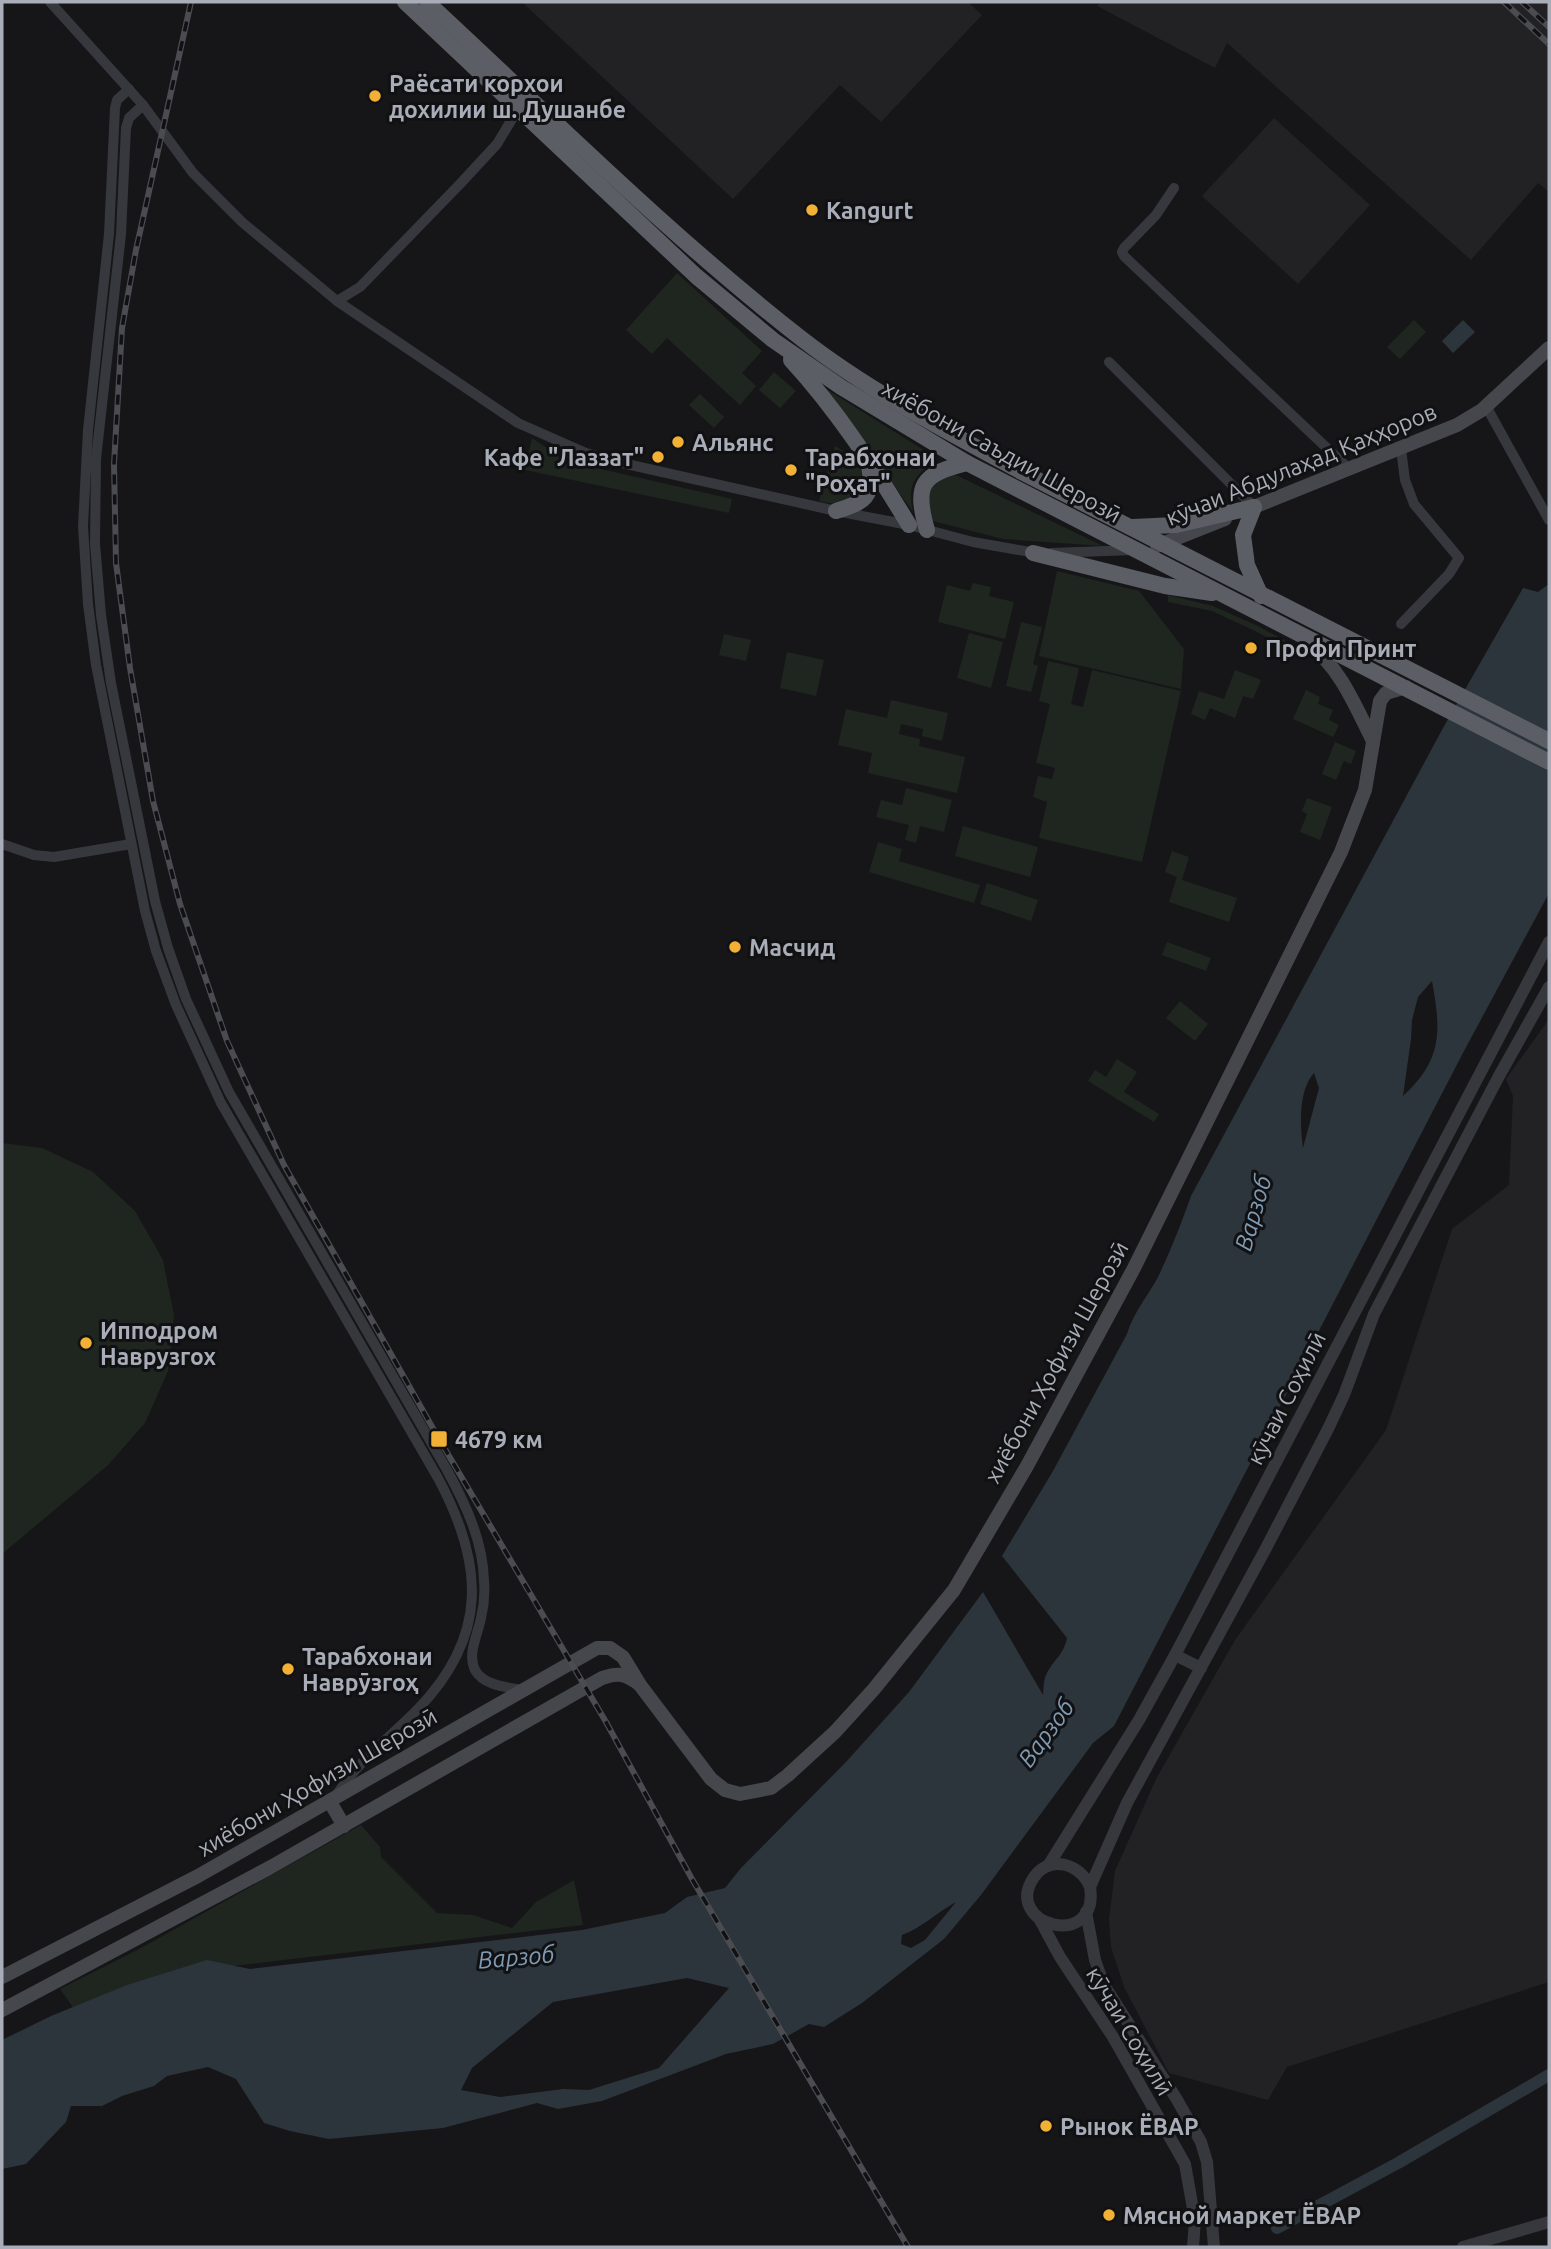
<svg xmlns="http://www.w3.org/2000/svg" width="1551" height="2249" font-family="Ubuntu,sans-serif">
	<rect width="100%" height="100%" fill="#161618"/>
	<!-- built -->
	<g fill="#222225">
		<path d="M522 2H968L982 15 881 122 840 85 733 199Z"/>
		<path d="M1100 2H1549V192L1538 183 1471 260 1227 43 1215 68 1097 6Z"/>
		<path d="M1274 118 1370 205 1298 284 1202 196Z"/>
		<path d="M1549 1019V1982L1287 2067 1268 2100 1169 2073 1124 1987 1111 1947 1109 1919 1115 1871 1156 1779 1235 1640 1386 1430 1452 1229 1509 1185 1513 1096 1506 1079Z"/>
	</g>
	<!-- green -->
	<g fill="#1e261f">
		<path d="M677 273 762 351 742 373 756 386 740 405 667 338 652 354 626 330Z"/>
		<path d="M1414 320 1426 332 1400 359 1387 347Z"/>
		<path d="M774 372 796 391 780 408 759 390Z"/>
		<path d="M823 387 938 459C915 474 907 484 913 512Z"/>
		<path d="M700 394 724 417 714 428 689 405Z"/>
		<path d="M532 438 566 461 732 499 729 513 525 470Z"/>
		<path d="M835 446C851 455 880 479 855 495 842 504 834 505 819 501Z"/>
		<path d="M954 474 1103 546 1003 539 933 521 928 516 927 493 940 476Z"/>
		<path d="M1057 571 1139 591 1184 649 1181 689 1039 656Z"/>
		<path d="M973 583 991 587 989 596 1014 602 1005 639 938 622 947 585 970 591Z"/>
		<path d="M1168 595 1213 606 1258 626 1301 649 1299 654 1255 631 1212 611 1168 602Z"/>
		<path d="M1021 622 1042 627 1033 664 1038 666 1031 692 1006 686Z"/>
		<path d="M969 633 1003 642 991 688 957 678Z"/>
		<path d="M724 634 751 640 746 661 719 655Z"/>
		<path d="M787 652 824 660 816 696 780 688Z"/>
		<path d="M1048 661 1079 668 1071 704 1083 707 1092 670 1181 691 1142 862 1039 838 1047 802 1033 797 1038 776 1052 779 1055 768 1036 763 1050 704 1039 701Z"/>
		<path d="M1235 670 1261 680 1253 699 1243 696 1235 718 1210 708 1205 720 1191 714 1199 691 1224 699Z"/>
		<path d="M1306 690 1320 697 1318 704 1333 710 1329 720 1339 725 1333 737 1293 719Z"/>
		<path d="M891 700 948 713 942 741 922 736 923 729 901 724 899 734 920 739 919 746 965 757 957 793 868 773 872 753 838 745 846 709 887 718Z"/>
		<path d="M1335 742 1356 751 1351 764 1344 761 1336 780 1322 774Z"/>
		<path d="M906 788 952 800 944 832 920 826 916 843 905 840 909 825 876 817 881 800 902 805Z"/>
		<path d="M1307 798 1332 807 1320 840 1300 832 1307 814 1302 811Z"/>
		<path d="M963 826 1038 847 1030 877 955 856Z"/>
		<path d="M878 842 902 849 899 861 980 885 974 903 869 872Z"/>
		<path d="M1172 851 1189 857 1182 880 1237 898 1229 922 1169 902 1177 877 1165 872Z"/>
		<path d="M987 883 1038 900 1031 921 980 904Z"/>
		<path d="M1167 942 1211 958 1206 971 1162 955Z"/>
		<path d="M1180 1001 1208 1024 1195 1041 1166 1018Z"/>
		<path d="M1117 1059 1137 1072 1124 1092 1159 1114 1154 1122 1088 1081 1095 1070 1106 1077Z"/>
		<path d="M2 1143 42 1148 93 1172 135 1211 163 1260 174 1315 168 1371 145 1423 108 1465 2 1554Z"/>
		<path d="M361 1825 380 1847 381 1857 437 1913 473 1915 512 1928 536 1902 574 1880 583 1925 198 1970 77 2013 60 1989 141 1948Z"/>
	</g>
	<!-- water -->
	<g fill="#2c353c" fill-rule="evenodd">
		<path d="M1463 320 1475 332 1453 353 1442 341Z"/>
		<path d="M1549 584V893L1464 1051 1114 1726 1093 1743 981 1895 944 1939 862 2003 824 2027 809 2024 773 2044 726 2054 602 2101 558 2109 537 2103 443 2128 329 2139 290 2131 264 2123 236 2079 208 2067 167 2076 154 2086 122 2096 102 2106H71L66 2122 26 2164 2 2169V2040L51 2016 127 1985 207 1960 250 1969 582 1930 665 1913 687 1897 725 1888 741 1868 846 1762 909 1692 983 1592 1043 1695C1044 1688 1043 1680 1047 1673 1055 1658 1063 1656 1067 1638L1002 1556 1053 1471 1127 1334C1133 1313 1148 1296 1158 1277 1171 1250 1181 1224 1191 1196L1443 728 1523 588 1538 592ZM1432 981C1441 1031 1443 1059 1403 1096L1411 1039 1412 1020 1418 997ZM1314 1073 1319 1088 1303 1148C1300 1126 1298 1091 1314 1073ZM956 1902 925 1940 911 1948 901 1944 902 1935C922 1928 937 1912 956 1902ZM687 1978 729 1988 659 2068 589 2090 563 2089 500 2097 461 2090 472 2068 553 2002Z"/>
	</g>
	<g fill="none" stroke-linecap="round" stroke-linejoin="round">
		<!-- canal -->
		<path stroke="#2c353c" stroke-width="12" d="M1277 2228 1398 2163 1549 2075"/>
		<!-- minor -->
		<g stroke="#37383d" stroke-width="10">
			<path d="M50 2 143 105 193 173 242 222 337 301 518 423 586 453 622 463 836 511 909 525 973 542 1036 553"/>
			<path d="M129 89 117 100 115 108 109 234 88 430 83 526 88 604 96 665 145 911 156 951 176 1005 221 1103 438 1478C484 1564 489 1636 417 1710 389 1738 357 1762 336 1796"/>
			<path d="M143 105 129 118 126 128 121 234 96 459 95 544 101 615 111 683 155 901 168 948 186 999 229 1092 447 1470C466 1505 483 1541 484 1581 485 1593 484 1606 481 1618 478 1634 467 1654 475 1670 484 1686 507 1687 523 1690"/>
			<path d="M1174 188 1156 215 1124 248 1122 252 1124 256 1349 469"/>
			<path d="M337 301 360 287 460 184 497 144 518 109"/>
			<path d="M1109 362 1254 507"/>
			<path d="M1486 406 1549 520"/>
			<path d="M1401 449 1405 480 1414 504 1459 558 1449 574 1401 624"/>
			<path d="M1051 553 1134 550"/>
			<path d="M2 844 34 855 54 857 131 844"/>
		</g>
		<!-- tertiary -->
		<g stroke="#37383d" stroke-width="12">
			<path d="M1175 1655 1201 1668"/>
			<path d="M1048 1866 1139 1720 1175 1655 1549 942"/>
			<path d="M1090 1887C1081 1864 1050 1854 1034 1877 1001 1926 1100 1951 1090 1887L1127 1803 1265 1550 1328 1429 1344 1395 1374 1314 1499 1076 1549 987"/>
			<path d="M1086 1912 1095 1960 1104 1985 1176 2098 1201 2142 1207 2162 1214 2247"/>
			<path d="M1040 1920 1060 1957 1113 2037 1185 2164 1195 2220 1193 2247"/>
			<path d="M1463 2247 1549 2222"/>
		</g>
		<!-- secondary -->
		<g stroke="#45474d" stroke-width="14">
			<path d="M1244 511 1457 425 1482 410 1549 348"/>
			<path d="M1157 546 1225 519"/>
			<path d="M1308 643C1340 668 1354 703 1372 739"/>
			<path d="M330 1802 344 1826"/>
			<path d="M2 1977 198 1876 597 1648H610L623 1657 640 1685 711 1779 725 1790 740 1794 771 1788 788 1775 835 1732 874 1689 954 1590 1027 1466 1133 1270 1341 852 1365 790 1380 701 1386 693 1406 687"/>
			<path d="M2 2010 269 1868 602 1678C618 1672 626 1674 639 1684"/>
		</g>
		<!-- trunk -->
		<g stroke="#5b5e65" stroke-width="16">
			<path d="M405 2 696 276 773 340 841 387 967 463 1549 762"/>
			<path d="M427 2C550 116 670 236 802 339 869 391 946 431 1020 471L1549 741"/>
			<path d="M791 360C837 410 874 467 909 525"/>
			<path d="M1254 507 1243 535 1247 565 1261 596"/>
			<path d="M836 511C864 503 875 496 869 466"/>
			<path d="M1133 527 1176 525 1254 507"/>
			<path d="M927 530C914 485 921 474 967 463"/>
			<path d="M1033 553 1165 586 1212 593"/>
		</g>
		<!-- rail casing -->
		<g stroke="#4a4c52" stroke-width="6">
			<g id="rail">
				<path d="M191 2 136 250 122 328 114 464 116 563 130 668 153 801 180 904 227 1041 284 1165 439 1439 606 1722 692 1879 908 2247"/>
				<path d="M1504 2 1549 44"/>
				<path d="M1522 2 1549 27"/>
			</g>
		</g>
		<!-- rail -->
		<use href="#rail" stroke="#111113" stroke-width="3.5" stroke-dasharray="10" stroke-linecap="butt"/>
	</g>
	<!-- markers -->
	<g fill="#f2b134" stroke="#111113" stroke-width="2.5">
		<circle cx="375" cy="96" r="7"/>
		<circle cx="812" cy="210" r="7"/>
		<circle cx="678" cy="442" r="7"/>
		<circle cx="658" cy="457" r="7"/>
		<circle cx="791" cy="470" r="7"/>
		<circle cx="1251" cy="648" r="7"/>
		<circle cx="735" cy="947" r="7"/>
		<circle cx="86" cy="1343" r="7"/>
		<rect x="430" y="1430" width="18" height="18" rx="3.5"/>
		<circle cx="288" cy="1669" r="7"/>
		<circle cx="1046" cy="2126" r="7"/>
		<circle cx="1109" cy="2215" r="7"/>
	</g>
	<g text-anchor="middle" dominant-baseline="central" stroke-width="6" stroke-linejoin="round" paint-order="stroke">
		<!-- poi labels -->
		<g font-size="23" font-weight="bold" fill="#a8adb8" stroke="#111113" text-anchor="start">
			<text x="389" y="83">Раёсати корхои<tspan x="389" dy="26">дохилии ш. Душанбе</tspan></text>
			<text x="826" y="210">Kangurt</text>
			<text x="692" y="442">Альянс</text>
			<text x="644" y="457" text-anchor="end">Кафе "Лаззат"</text>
			<text x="805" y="457">Тарабхонаи<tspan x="805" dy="26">"Роҳат"</tspan></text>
			<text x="1265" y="648">Профи Принт</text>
			<text x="749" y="947">Масчид</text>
			<text x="100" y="1330">Ипподром<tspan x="100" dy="26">Наврузгох</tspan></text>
			<text x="455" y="1439">4679 км</text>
			<text x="302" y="1656">Тарабхонаи<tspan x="302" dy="26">Наврӯзгоҳ</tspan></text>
			<text x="1060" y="2126">Рынок ЁВАР</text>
			<text x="1123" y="2215">Мясной маркет ЁВАР</text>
		</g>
		<!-- street labels -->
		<g font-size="23" fill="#a8adb8" stroke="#111113">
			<text transform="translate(1002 451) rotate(29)">хиёбони Саъдии Шерозӣ</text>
			<text transform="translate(1301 464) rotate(-22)">кӯчаи Абдулаҳад Қаҳҳоров</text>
			<text transform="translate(1056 1362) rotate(-61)">хиёбони Ҳофизи Шерозӣ</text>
			<text transform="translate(1286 1398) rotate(-63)">кӯчаи Соҳилӣ</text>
			<text transform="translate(317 1782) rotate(-30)">хиёбони Ҳофизи Шерозӣ</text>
			<text transform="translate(1130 2031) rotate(59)">кӯчаи Соҳилӣ</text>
		</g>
		<!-- water labels -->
		<g font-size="24" font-style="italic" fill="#7f9bb3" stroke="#111113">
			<text transform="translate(1253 1213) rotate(-74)">Варзоб</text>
			<text transform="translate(1046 1733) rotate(-54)">Варзоб</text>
			<text transform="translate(516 1957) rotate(-5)">Варзоб</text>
		</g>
	</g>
	<!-- border -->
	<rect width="1551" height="2249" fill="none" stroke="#a8adb8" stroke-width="7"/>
</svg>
